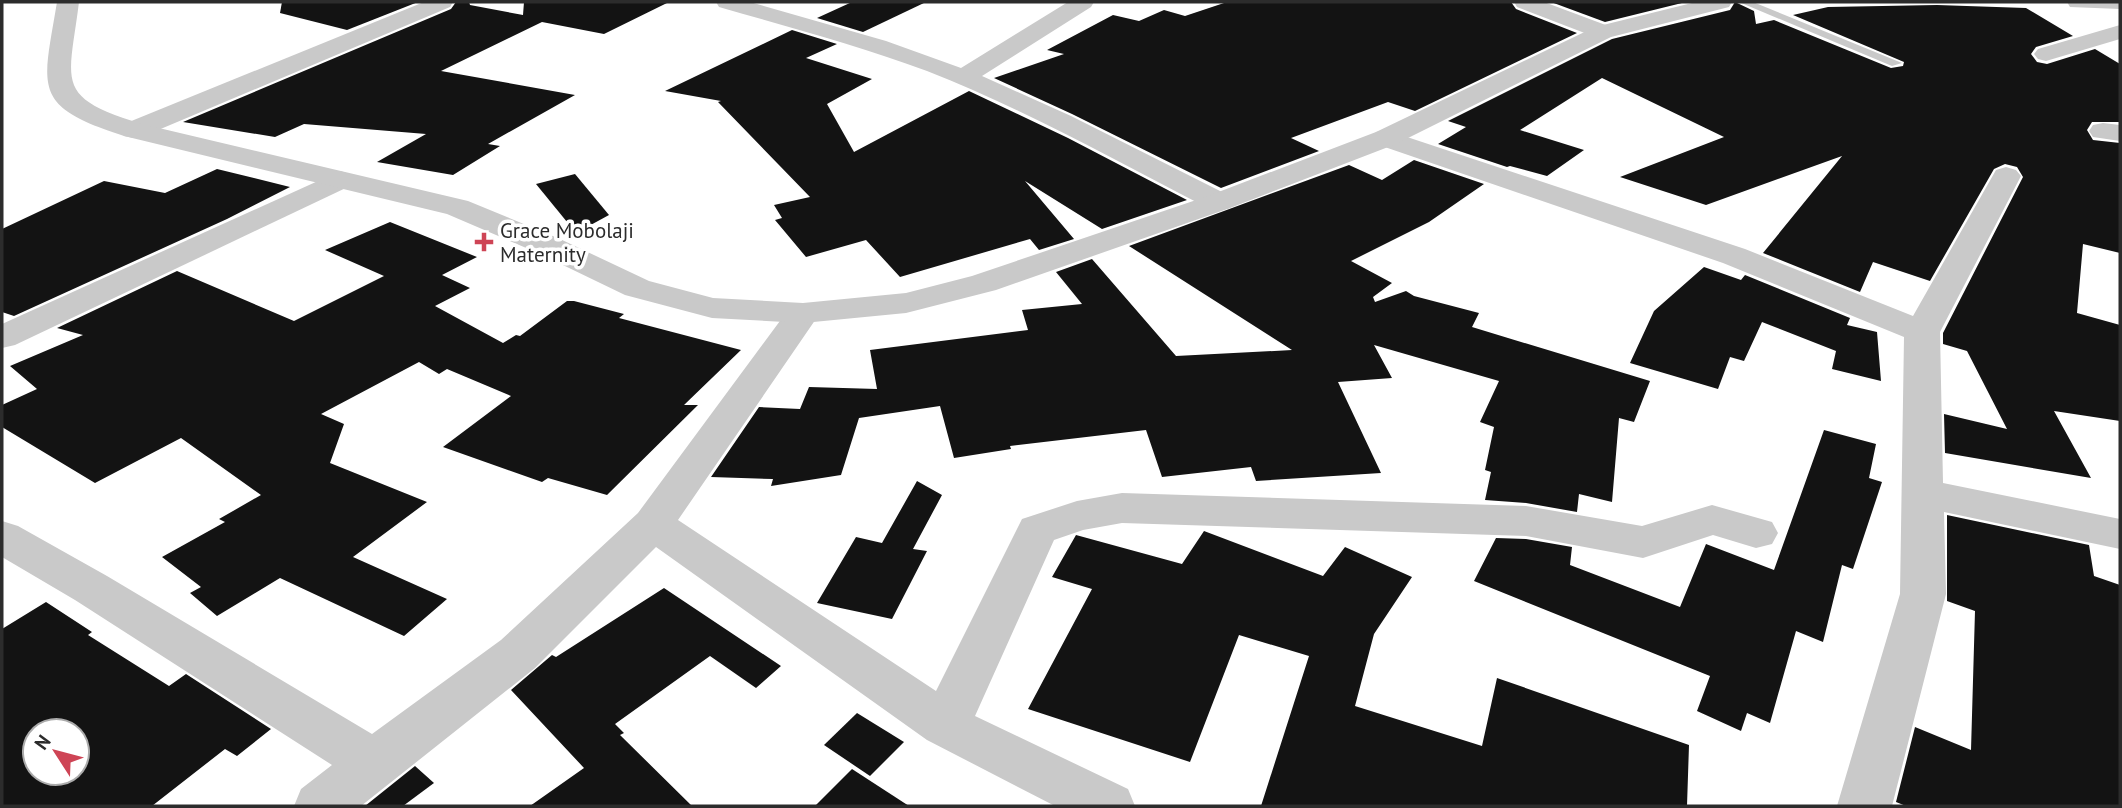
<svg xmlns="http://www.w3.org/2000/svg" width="2122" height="808" font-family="'PT Sans',sans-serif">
	<rect width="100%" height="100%" fill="#fff"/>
	<!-- building -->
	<g fill="#131313" fill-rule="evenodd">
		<path d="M282 2H418L347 30 280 13Z"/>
		<path d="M456 2H469L470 5 523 15 524 2H669L604 34 542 22 441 71 575 95 488 144 500 146 453 175 377 162 426 134 304 124 275 137 183 122 451 9Z"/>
		<path d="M852 2H926L863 32 817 18Z"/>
		<path d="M1227 2H1511L1516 9 1577 33 1415 111 1388 102 1291 138 1319 151 1221 188 1072 114 994 78 1064 54 1047 50 1113 15 1139 21 1164 10 1185 16Z"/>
		<path d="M1551 2H1686L1605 22Z"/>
		<path d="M1735 2 1754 11 1756 24 1774 20 1891 68 1903 66 1904 62 1793 15 1828 7 1937 5 2026 8 2073 36 2036 47 2031 54 2037 62 2047 64 2095 49 2120 64V122H2092L2087 130 2093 140 2120 143V253L2083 244 2077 313 2120 325V421L2054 411 2091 478 1945 453 1944 414 2007 429 1967 351 1943 344V333L2023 177 2017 167 2005 164 1994 169 1930 281 1873 262 1860 292 1763 253 1842 156 1706 205 1620 177 1724 137 1602 78 1520 130 1584 150 1547 176 1510 166 1507 167 1438 144 1466 127 1448 121 1612 39 1730 10Z"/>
		<path d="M792 30 837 44 806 58 872 79 827 104 854 152 969 91 1068 138 1187 200 1102 229 1025 181 1074 239 1039 250 1030 239 900 277 866 240 806 257 775 220 782 218 774 205 810 197 718 102 721 101 665 91Z"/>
		<path d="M1414 160 1484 184 1429 222 1351 261 1392 283 1373 297 1375 302 1406 291 1414 296 1479 313 1472 327 1650 381 1634 422 1619 418 1612 502 1579 494 1577 512 1526 503 1485 500 1491 472 1485 470 1494 427 1480 422 1499 381 1374 345 1392 378 1338 382 1381 473 1256 481 1251 467 1162 477 1146 430 1010 446 1011 449 954 458 940 406 859 418 841 475 771 486 773 479 711 477 759 407 800 409 809 387 877 389 870 350 1028 330 1022 310 1082 304 1056 272 1092 259 1176 356 1292 350 1129 246 1349 165 1382 180Z"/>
		<path d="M217 169 290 187 227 219 14 316 2 312V229L104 181 165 193Z"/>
		<path d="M575 174 609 215 576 233 536 184Z"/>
		<path d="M390 222 477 257 442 275 470 288 435 306 503 343 516 335 520 336 567 301H574L624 314 619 318 741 350 684 405H698L607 495 548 478 542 482 443 447 511 396 447 369 439 374 419 362 321 414 344 424 330 463 427 502 353 557 447 599 404 636 280 578 217 616 190 593 201 587 162 557 225 522 219 519 261 495 181 438 95 483 2 427V405L37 389 10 366 83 335 57 328 177 271 294 321 384 276 325 250Z"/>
		<path d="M1704 267 1741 280 1745 275 1850 318 1847 325 1877 332 1881 381 1832 369 1836 351 1762 322 1744 361 1730 357 1718 389 1630 363 1654 311Z"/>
		<path d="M1824 430 1876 444 1869 478 1882 482 1853 569 1842 565 1823 642 1796 631 1770 723 1747 713 1741 731 1697 711 1710 676 1474 581 1496 538 1526 539 1572 547 1570 565 1680 607 1706 544 1774 570Z"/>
		<path d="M917 481 942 495 913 549 927 551 892 619 817 603 856 537 882 543Z"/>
		<path d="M1947 515 2089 545 2094 576 2120 585V806H1906L1896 802 1915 727 1971 750 1975 611 1947 601Z"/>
		<path d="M1204 531 1323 576 1345 547 1412 577 1374 634 1355 706 1482 746 1497 678 1689 745 1687 806H1261L1309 656 1239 635 1190 762 1028 709 1092 589 1052 577 1076 535 1182 564Z"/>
		<path d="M664 588 781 666 756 688 710 656 615 724 624 733 620 735 692 806H530L584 768 511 690 552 655 556 657Z"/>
		<path d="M46 602 92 632 88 635 169 686 186 674 271 729 237 756 225 749 152 806H2V629ZM35 731H77V773H35Z"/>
		<path d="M857 713 904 742 870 776 824 745Z"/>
		<path d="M415 766 434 783 403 806H365Z"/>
		<path d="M852 769 909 806H815Z"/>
	</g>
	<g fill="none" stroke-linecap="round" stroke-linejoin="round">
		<!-- service -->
		<path fill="#c9c9c9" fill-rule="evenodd" d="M1739 2H1753L1902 63 1892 66Z"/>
		<!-- minor -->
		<g fill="#c9c9c9" fill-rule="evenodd">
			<path d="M424 2H453L450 7 144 136 134 138 124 136 120 130 124 124Z"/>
			<path d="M716 2H750L886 41 961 68 1068 2H1094L1091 7 982 76 1071 116 1230 196 1234 202 1230 208 1219 211 1208 208C1116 161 1024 109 927 71 859 46 789 27 719 7Z"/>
			<path d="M1514 2H1544L1611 27 1615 32 1611 37H1595L1517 7Z"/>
			<path d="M2120 25V39L2046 61 2038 59 2034 54 2038 49Z"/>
			<path d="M2103 123 2120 125V141L2093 137 2089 131 2093 125Z"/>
			<path d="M1386 130 1745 249 1913 316 1996 170 2006 167 2016 170 2021 176 1940 332 1943 483 2120 519V549L1944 512 1946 594 1892 806H1837L1900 594 1904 337 1723 263 1376 144 1372 138 1376 132Z"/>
			<path d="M340 171 350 174 355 180 350 186 15 345 2 348V324Z"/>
			<path d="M803 303 815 306 820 313 678 520 936 691 1022 519 1077 501 1122 493 1526 506 1642 526 1712 505 1772 522 1778 533 1772 544 1756 548 1713 535 1643 558 1526 536 1122 523 1083 530 1054 540 975 716 1128 789 1135 806H1055L927 740 656 547 535 668 361 806H294L301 789 332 765 75 600 2 557V521L18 526 107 576 372 734 501 640 638 513 791 306Z"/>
		</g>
		<!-- tertiary -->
		<g fill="#c9c9c9" fill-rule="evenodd">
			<path d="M57 2H79C69 83 53 97 142 124L468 201 560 239 649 281 713 298 803 303 906 293 972 276 1208 196 1376 132 1595 27 1696 2H1732L1729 7 1611 37 1396 144 1230 208 996 290 906 313 803 323 712 318 625 295 538 253 447 214 124 136C30 106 43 88 57 2Z"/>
			<path d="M2067 2H2120V9L2070 7Z"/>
		</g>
	</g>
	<!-- markers -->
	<path fill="#ce4455" stroke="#fff" stroke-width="2.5" d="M480.5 231.5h7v7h7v7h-7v7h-7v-7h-7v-7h7z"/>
	<g text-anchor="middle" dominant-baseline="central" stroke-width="7" stroke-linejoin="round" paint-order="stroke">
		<!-- poi labels -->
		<g font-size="21" fill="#2c2c2c" stroke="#fff" text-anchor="start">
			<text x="500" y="230">Grace Mobolaji<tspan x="500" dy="24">Maternity</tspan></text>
		</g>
	</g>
	<!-- border -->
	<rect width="2122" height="808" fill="none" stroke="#2c2c2c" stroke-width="7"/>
	<!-- north arrow -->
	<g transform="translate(56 752) rotate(306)"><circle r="33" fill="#ffffff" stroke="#ababab" stroke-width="2"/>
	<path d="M0-5L12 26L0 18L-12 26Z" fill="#ce4455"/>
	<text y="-10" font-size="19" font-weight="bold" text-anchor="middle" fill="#2c2c2c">N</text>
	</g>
</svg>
